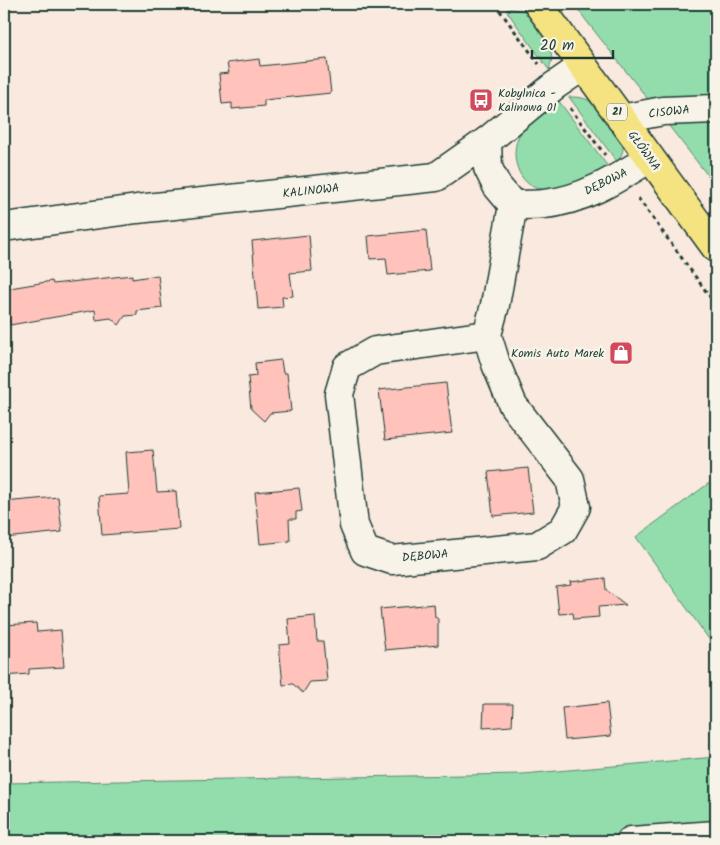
<svg xmlns="http://www.w3.org/2000/svg" width="720" height="845" font-family="Kalam,sans-serif">
	<rect width="100%" height="100%" fill="#f9e9df"/>
	<filter id="ink" filterUnits="userSpaceOnUse"><feTurbulence type="fractalNoise" baseFrequency=".02" numOctaves="2"/><feDisplacementMap in="SourceGraphic" scale="10" xChannelSelector="R" yChannelSelector="G"/><feConvolveMatrix kernelMatrix="1 2 1 2 8 2 1 2 1" color-interpolation-filters="sRGB"/></filter>
	<g filter="url(#ink)">
		<!-- green -->
		<g fill="#93dcac" stroke="#598c70">
			<path d="M574 4H716V186L585 19Z"/>
			<path d="M511 9 525 11 529 15 549 42 552 59 549 70 506 10Z"/>
			<path d="M569 97C575 97 582 97 588 100 598 105 622 136 623 148 623 153 620 158 617 162Z"/>
			<path d="M558 100 609 168C589 177 570 189 548 190 517 191 506 151 523 129 529 121 549 108 558 100Z"/>
			<path d="M716 478V649L636 537Z"/>
			<path d="M716 757V841H4V783L523 774Z"/>
		</g>
		<!-- building -->
		<g fill="#ffc3bc" stroke="#1f3d34">
			<path d="M259 59 260 66 327 59 331 93 264 100V106L232 109V103L222 104 219 74 229 73 227 63Z"/>
			<path d="M426 230 430 271 388 275 386 258 370 259 368 236Z"/>
			<path d="M309 235 312 271 290 273 293 296 282 297 283 307 258 309 252 241Z"/>
			<path d="M132 275V279L158 275 162 308 137 311V315L125 316 119 325 111 318 96 320 95 310 10 325 4 289 52 281 53 284Z"/>
			<path d="M281 360 283 373H287L291 411 270 413 264 421 251 409 248 377 256 376 255 363Z"/>
			<path d="M446 383 452 433 385 440 379 390Z"/>
			<path d="M153 450 157 492 176 491 179 529 102 535 99 496 129 494 126 452Z"/>
			<path d="M528 468 533 512 493 516 488 472Z"/>
			<path d="M299 488 302 511 296 512V519H289L290 541 260 544 255 492Z"/>
			<path d="M58 497 62 532 4 538V502Z"/>
			<path d="M605 578 606 590 626 605 598 607 599 617 574 619 573 613 559 614 556 587 571 585 570 582Z"/>
			<path d="M434 604 435 617 438 619V645L385 650 380 609Z"/>
			<path d="M315 616 317 641H323L327 681 310 682 303 693 293 684 283 685 279 645 290 644 288 619Z"/>
			<path d="M36 623 37 632 61 630 64 667 29 669V674L4 676V625Z"/>
			<path d="M607 703 611 736 565 740 562 708Z"/>
			<path d="M484 704H513L512 726 483 728Z"/>
		</g>
		<g fill="none" stroke-linecap="round" stroke-linejoin="round">
			<!-- minor casing -->
			<g stroke="#1f3d34" stroke-width="31">
				<g id="minor">
					<path d="M621 119 663 111 716 109"/>
					<path d="M487 141 488 168 497 186 513 205"/>
					<path d="M513 205C523 205 534 205 544 204 582 201 618 178 650 158"/>
					<path d="M4 227 137 209 436 177 487 141 554 86 583 66"/>
					<path d="M487 335 375 351 347 367 339 394 354 525 365 551 392 560 537 546 563 530 576 507 570 479 513 405 496 364 487 335 495 305 513 205"/>
					<path d="M631 841 716 835"/>
				</g>
			</g>
			<!-- major casing -->
			<g stroke="#1f3d34" stroke-width="31">
				<path id="major" d="M538 4 716 248"/>
			</g>
			<!-- path -->
			<g stroke="#1f3d34" stroke-width="3" stroke-dasharray="4 4" stroke-linecap="butt">
				<path d="M495 4 539 64"/>
				<path d="M570 108 605 155"/>
				<path d="M638 198 716 305"/>
			</g>
			<!-- minor -->
			<use href="#minor" stroke="#f7f3e8" stroke-width="28"/>
			<!-- major -->
			<use href="#major" stroke="#f5e382" stroke-width="28"/>
		</g>
	</g>
	<!-- icons -->
	<defs>
		<g id="bus-square" transform="scale(1.25)"><rect x="-9" y="-9" width="18" height="18" rx="4" fill="#d1495b" stroke="#f7f3e8"/><path d="M-5-6H5V4H4V6H2V4H-2V6H-4V4H-5ZM-3.5-4V0h7V-4ZM-3.5 1.2v1.5H-2V1.2ZM2 1.2v1.5H3.5V1.2Z" fill="#fff"/></g>
		<g id="shop-square" transform="scale(1.25)"><rect x="-9" y="-9" width="18" height="18" rx="4" fill="#d1495b" stroke="#f7f3e8"/><path d="M-5-2.5h2.3a2.7 3.5 0 0 1 5.4 0H5L5.5 6h-11ZM-1.5-2.5h3a1.5 2.3 0 0 0-3 0Z" fill="#fff"/></g>
	</defs>
	<g fill-rule="evenodd">
		<use href="#bus-square" x="481" y="100"/>
		<use href="#shop-square" x="621" y="353"/>
	</g>
	<g text-anchor="middle" dominant-baseline="central" stroke-width="5" stroke-linejoin="round" paint-order="stroke">
		<!-- shield labels -->
		<rect fill="#f7f3e8" stroke="#60746a" stroke-width="1" x="607" y="103.5" width="20" height="17" rx="4"/>
		<g font-size="11" font-weight="bold" fill="#1f3d34">
			<text x="617" y="112">21</text>
		</g>
		<!-- poi labels -->
		<g font-size="12" fill="#1f3d34" stroke="#f7f3e8" text-anchor="start">
			<text x="498" y="93">Kobylnica -<tspan x="498" dy="14">Kalinowa 01</tspan></text>
			<text x="604" y="353" text-anchor="end">Komis Auto Marek</text>
		</g>
		<!-- street labels -->
		<g font-size="12" fill="#1f3d34" stroke="#f7f3e8">
			<text transform="translate(669 112) rotate(-6)">CISOWA</text>
			<text transform="translate(644 151) rotate(54)">GŁÓWNA</text>
			<text transform="translate(606 182) rotate(-26)">DĘBOWA</text>
			<text transform="translate(311 191) rotate(-6)">KALINOWA</text>
			<text transform="translate(425 556) rotate(-5)">DĘBOWA</text>
		</g>
	</g>
	<!-- margin -->
	<rect width="720" height="845" fill="none" stroke="#f7f3e8" stroke-width="20"/>
	<rect x="10" y="10" width="700" height="825" fill="none" stroke="#1f3d34" stroke-width="2" filter="url(#ink)"/>
	<!-- scale -->
	<path d="M532 50v8h81v-8" fill="none" stroke="#1f3d34" stroke-width="2.5"/>
	<text x="540" y="50" font-size="15" fill="#1f3d34" stroke="#f7f3e8" stroke-width="4" paint-order="stroke">20 m</text>
</svg>
